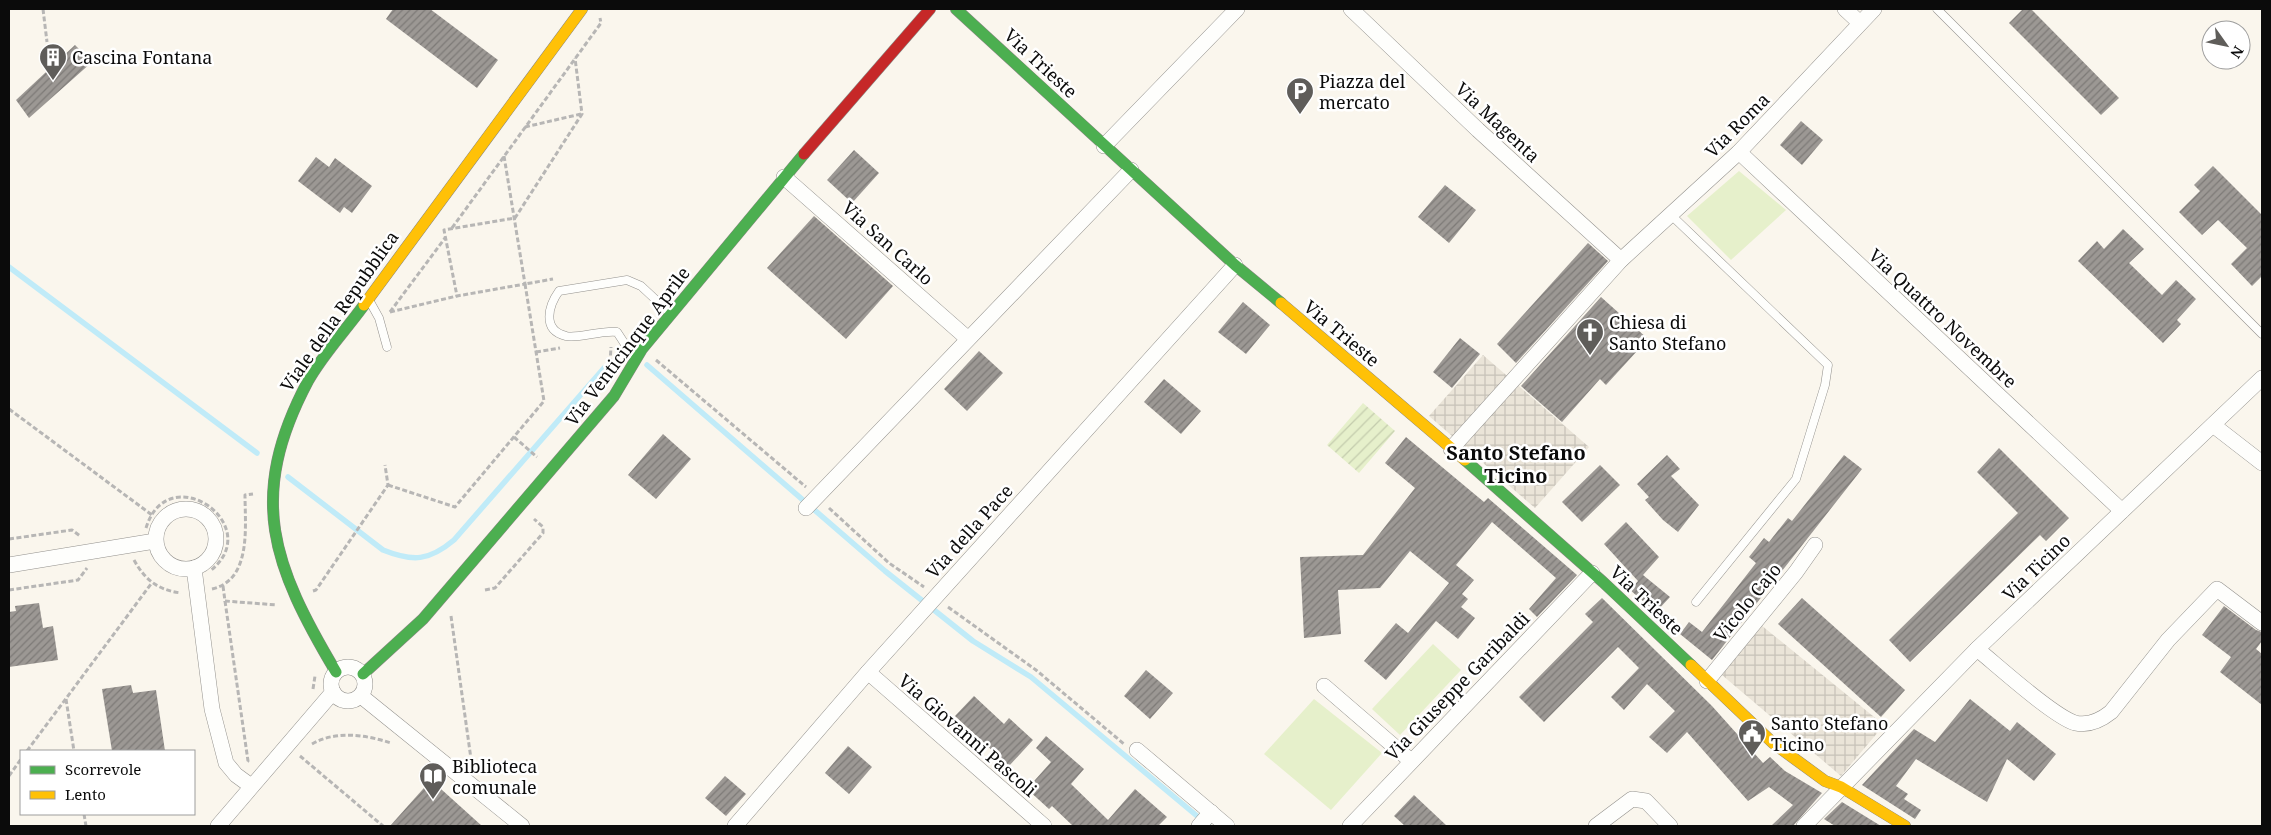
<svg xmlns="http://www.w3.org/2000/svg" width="2271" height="835" font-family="'Noto Serif',serif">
	<defs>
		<pattern id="garden-furrows" width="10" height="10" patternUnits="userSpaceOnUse" patternTransform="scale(1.25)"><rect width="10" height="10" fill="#e6f0cb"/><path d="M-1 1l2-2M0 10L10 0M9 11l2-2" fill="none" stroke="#c4ccad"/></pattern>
		<pattern id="plaza-grid" width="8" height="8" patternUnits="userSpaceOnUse" patternTransform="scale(1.25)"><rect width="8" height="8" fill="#eae4d8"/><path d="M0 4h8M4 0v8" fill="none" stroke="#c7c2b8"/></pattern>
		<pattern id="building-hatch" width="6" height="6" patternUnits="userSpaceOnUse" patternTransform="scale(1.25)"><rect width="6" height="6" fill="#9c9894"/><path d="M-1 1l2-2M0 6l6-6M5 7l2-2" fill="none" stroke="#7d7a77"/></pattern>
	</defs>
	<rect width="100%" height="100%" fill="#faf6ed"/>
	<!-- grass -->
	<g fill="#e6f0cb">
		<path d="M1739 171 1786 210 1731 260 1687 216Z"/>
		<path d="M1433 644 1461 670 1400 735 1372 709Z"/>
		<path d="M1314 699 1382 753 1331 810 1264 754Z"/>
	</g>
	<!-- garden -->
	<path fill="url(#garden-furrows)" d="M1363 403 1395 431 1359 473 1327 445Z"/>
	<!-- plaza -->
	<g fill="url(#plaza-grid)">
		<path d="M1483 355 1589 447 1535 508 1429 416Z"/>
		<path d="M1761 625 1884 725 1841 776 1722 675Z"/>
	</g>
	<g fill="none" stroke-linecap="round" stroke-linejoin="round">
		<!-- stream -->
		<g stroke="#c0ebf8" stroke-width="5.5">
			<path d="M9 267 257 453"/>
			<path d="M647 365 885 571 973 641 1031 677 1209 826"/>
			<path d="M288 477 383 550C413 562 429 561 454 540L604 368"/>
		</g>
	</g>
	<!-- building -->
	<g fill="url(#building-hatch)">
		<path d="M393 9H430L498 60 477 88 386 19Z"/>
		<path d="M2023 9H2031L2119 98 2101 115 2009 23Z"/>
		<path d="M75 45 92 62 29 118 16 100Z"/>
		<path d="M1801 121 1823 140 1802 165 1780 145Z"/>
		<path d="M854 150 879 173 852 203 827 180Z"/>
		<path d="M316 157 329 167 335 158 372 186 352 213 344 207 340 213 298 181Z"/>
		<path d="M2213 166 2262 215V276L2252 286 2231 264 2247 248 2218 220 2202 235 2179 212 2200 191 2194 185Z"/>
		<path d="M1445 185 1476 210 1449 243 1418 217Z"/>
		<path d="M814 216 893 286 846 339 767 268Z"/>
		<path d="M2123 229 2144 249 2129 263 2162 295 2176 280 2196 299 2177 320 2181 324 2163 343 2078 261 2097 241 2104 249Z"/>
		<path d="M1588 243 1608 261 1516 363 1497 344Z"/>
		<path d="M1601 297 1648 339 1606 385 1600 379 1562 422 1521 386Z"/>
		<path d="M1243 302 1270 325 1246 354 1218 332Z"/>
		<path d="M1460 338 1480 354 1452 388 1433 372Z"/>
		<path d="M979 351 1003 373 967 411 944 389Z"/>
		<path d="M1164 379 1201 411 1181 434 1144 402Z"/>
		<path d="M663 434 691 459 656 499 628 475Z"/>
		<path d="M1406 437 1484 502 1488 498 1577 575 1537 617 1529 609 1556 578 1492 522 1456 565 1474 580 1462 594 1468 599 1461 607 1475 618 1458 639 1436 621 1386 680 1364 661 1396 623 1408 633 1449 583 1410 551 1380 588 1338 590 1341 634 1304 638 1300 557 1363 555 1415 488 1385 463Z"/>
		<path d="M1999 448 2069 518 2046 541 2040 535 1910 662 1889 640 2018 513 1977 472Z"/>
		<path d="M1667 455 1680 469 1671 476 1699 505 1678 532 1663 520 1645 500 1649 497 1637 484Z"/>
		<path d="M1844 455 1862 469 1712 660 1680 634 1689 622 1702 632 1756 563 1749 557 1764 538 1769 542 1788 518 1792 521Z"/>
		<path d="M1600 465 1620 485 1582 522 1562 502Z"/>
		<path d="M1626 522 1659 557 1643 575 1670 597 1656 612 1630 590 1638 581 1604 544Z"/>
		<path d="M1602 598 1712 706 1763 763 1770 757 1785 771 1822 793 1793 826H1771L1793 805 1769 787 1748 801 1687 732 1667 753 1649 737 1675 711 1647 684 1624 710 1611 697 1639 668 1618 647 1544 722 1519 697 1593 622 1585 614Z"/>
		<path d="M1802 598 1905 690 1881 717 1778 624Z"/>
		<path d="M39 603 43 628 53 626 58 660 9 667V612L16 611 15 606Z"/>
		<path d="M2224 606 2256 630 2262 632V641L2256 649 2262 654V705L2220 672 2231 657 2202 635Z"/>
		<path d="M1146 670 1173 693 1150 719 1124 696Z"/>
		<path d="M131 685 133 693 156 690 165 751H112L102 689Z"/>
		<path d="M974 696 1004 724 1009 718 1033 740 1009 766 955 716Z"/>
		<path d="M1970 699 2010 731 2017 722 2056 754 2034 781 2007 759 1987 802 1916 759 1896 786 1908 794 1904 799 1921 810 1915 819 1862 785 1914 729 1935 742Z"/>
		<path d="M1046 736 1084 769 1071 784 1108 820 1135 789 1167 817 1158 826H1073L1052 806 1049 809 1027 789 1051 762 1036 748Z"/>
		<path d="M848 746 872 767 849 794 825 773Z"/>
		<path d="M725 776 746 794 726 816 705 798Z"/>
		<path d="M431 780 482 826H390Z"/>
		<path d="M1414 795 1447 826H1405L1394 816Z"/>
		<path d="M1842 802 1881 826H1835L1824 819Z"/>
	</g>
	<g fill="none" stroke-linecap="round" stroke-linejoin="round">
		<!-- lane casing -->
		<g stroke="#93918d" stroke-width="9">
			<g id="lane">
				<path d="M1937 9 2262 334"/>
				<path d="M1671 215 1828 365 1825 385 1796 479 1696 602"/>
				<path d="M369 300 379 318 387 347"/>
				<path d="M634 358 617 332C602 330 577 339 566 336 541 330 549 305 559 291L627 280 641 286 669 312"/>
			</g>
		</g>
		<!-- street casing -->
		<g stroke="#93918d" stroke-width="16">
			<g id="street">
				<path d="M1351 9 1478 130 1621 260"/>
				<path d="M1845 9 1860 23"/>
				<path d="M1104 146 1237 9"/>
				<path d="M1739 152 2122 511"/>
				<path d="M784 177 967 338"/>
				<path d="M2213 425 2262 463"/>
				<path d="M1451 449 1621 260 1739 152 1874 9"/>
				<path d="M806 508 1131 170"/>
				<circle cx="186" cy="539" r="30"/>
				<path d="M9 565 155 541"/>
				<path d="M194 568 212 709 226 763 236 775 251 786"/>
				<path d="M1977 649C1998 666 2053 716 2075 723 2089 726 2101 720 2111 712L2168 640 2217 589 2262 623"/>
				<circle cx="348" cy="684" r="17"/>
				<path d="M868 672 1044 826"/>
				<path d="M1707 681 1796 572 1815 545"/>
				<path d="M1324 686 1411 761"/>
				<path d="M361 696 522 826"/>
				<path d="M1137 750 1227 826"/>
				<path d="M218 826 333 692"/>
				<path d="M735 826 868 672 1235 265"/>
				<path d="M1199 826 1211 812"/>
				<path d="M1350 826 1592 573"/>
				<path d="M1596 826 1632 799 1646 801 1670 826"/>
				<path d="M1804 826 1977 649 2262 378"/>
			</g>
		</g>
		<!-- fast casing -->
		<g stroke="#898783" stroke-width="12">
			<g id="fast">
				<path d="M956 9 1235 265 1281 303"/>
				<path d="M1465 460 1603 582 1691 665"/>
				<path d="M336 672C273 566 246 498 308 381 323 354 346 330 364 305"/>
				<path d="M363 674 423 619 614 396 642 349 804 154"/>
			</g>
		</g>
		<!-- slow casing -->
		<g stroke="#898783" stroke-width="12">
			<g id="slow">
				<path d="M1281 303 1465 460"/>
				<path d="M364 305 582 9"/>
				<path d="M1691 665 1773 743 1825 781 1841 787 1905 826"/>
			</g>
		</g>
		<!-- jam casing -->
		<g stroke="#898783" stroke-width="12">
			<path id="jam" d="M804 154 930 9"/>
		</g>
		<!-- path -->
		<g stroke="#b7b6b5" stroke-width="3" stroke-dasharray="5 2.5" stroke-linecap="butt">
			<path d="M43 9 47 42"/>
			<path d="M525 127 581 114"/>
			<path d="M504 156 525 284 457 296 444 230 515 218 582 114 575 58"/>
			<path d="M452 228 601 23 600 18"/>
			<path d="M390 312 457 296"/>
			<path d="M390 312 445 238"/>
			<path d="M536 352 560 348"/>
			<path d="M656 360 806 487"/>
			<path d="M610 363 611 347"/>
			<path d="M9 409 152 515"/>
			<path d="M514 437 537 457"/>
			<path d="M388 485 455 507 544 401 525 284 553 279"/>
			<path d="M829 508 889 563 924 587"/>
			<path d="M146 528C168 456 268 526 210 571"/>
			<path d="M9 539 72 530 80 536"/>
			<path d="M134 560C145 580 158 590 181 593"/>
			<path d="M223 586 225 601 277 605"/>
			<path d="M212 589C252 580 245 526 245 495L253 494"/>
			<path d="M9 590 78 580 87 568"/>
			<path d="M485 590 495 588 543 533V527L534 519"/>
			<path d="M313 591 316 590 388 485 385 465"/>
			<path d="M225 601 248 761 246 763"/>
			<path d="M948 607 1036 670 1124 744"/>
			<path d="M451 616 472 766"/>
			<path d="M313 689 315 676"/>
			<path d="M66 699 74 751"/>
			<path d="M312 744C336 730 366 735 391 743"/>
			<path d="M27 751 151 584"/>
			<path d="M300 756 383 826"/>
			<path d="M9 776 21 759"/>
			<path d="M84 814 86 826"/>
		</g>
		<!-- lane -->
		<use href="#lane" stroke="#fefefc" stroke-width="8"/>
		<!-- street -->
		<use href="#street" stroke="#fefefc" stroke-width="15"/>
		<!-- fast -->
		<use href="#fast" stroke="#4caf50" stroke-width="11"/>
		<!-- slow -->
		<use href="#slow" stroke="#ffc107" stroke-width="11"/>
		<!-- jam -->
		<use href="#jam" stroke="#c62828" stroke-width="11"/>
	</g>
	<!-- icons -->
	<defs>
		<g id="building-pin" transform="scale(1.4375)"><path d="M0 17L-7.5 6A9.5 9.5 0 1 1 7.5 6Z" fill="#5f5d5a" stroke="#fff"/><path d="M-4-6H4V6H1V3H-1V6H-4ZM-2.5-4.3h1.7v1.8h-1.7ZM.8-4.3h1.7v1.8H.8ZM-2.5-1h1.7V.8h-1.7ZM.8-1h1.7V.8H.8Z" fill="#fff"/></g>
		<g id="parking-pin" transform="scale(1.4375)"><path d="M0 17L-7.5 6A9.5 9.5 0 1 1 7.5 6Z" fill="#5f5d5a" stroke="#fff"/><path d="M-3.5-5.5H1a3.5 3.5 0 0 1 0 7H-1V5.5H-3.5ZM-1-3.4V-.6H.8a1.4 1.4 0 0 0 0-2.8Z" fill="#fff"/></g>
		<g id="church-pin" transform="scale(1.4375)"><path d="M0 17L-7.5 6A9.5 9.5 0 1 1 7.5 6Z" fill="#5f5d5a" stroke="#fff"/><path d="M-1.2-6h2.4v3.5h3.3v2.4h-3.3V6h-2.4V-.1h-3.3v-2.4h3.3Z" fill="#fff"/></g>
		<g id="civic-pin" transform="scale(1.4375)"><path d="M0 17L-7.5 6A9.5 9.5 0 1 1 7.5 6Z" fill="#5f5d5a" stroke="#fff"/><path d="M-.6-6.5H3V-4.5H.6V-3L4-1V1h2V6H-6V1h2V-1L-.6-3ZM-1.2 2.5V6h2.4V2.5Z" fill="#fff"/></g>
		<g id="library-pin" transform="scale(1.4375)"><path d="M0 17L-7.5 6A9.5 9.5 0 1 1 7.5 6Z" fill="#5f5d5a" stroke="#fff"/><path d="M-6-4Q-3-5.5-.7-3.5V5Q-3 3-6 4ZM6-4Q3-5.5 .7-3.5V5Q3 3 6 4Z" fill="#fff"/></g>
	</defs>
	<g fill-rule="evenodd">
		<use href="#building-pin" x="53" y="57"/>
		<use href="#parking-pin" x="1300" y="91"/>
		<use href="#church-pin" x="1590" y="332"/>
		<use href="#civic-pin" x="1752" y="733"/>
		<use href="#library-pin" x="433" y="776"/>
	</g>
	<g text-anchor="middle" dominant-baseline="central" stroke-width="5" stroke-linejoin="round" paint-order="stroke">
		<!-- poi labels -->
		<g font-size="18" fill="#0b0b0b" stroke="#fff" text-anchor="start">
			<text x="72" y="57">Cascina Fontana</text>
			<text x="1319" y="81">Piazza del<tspan x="1319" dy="21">mercato</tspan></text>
			<text x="1609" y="322">Chiesa di<tspan x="1609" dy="21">Santo Stefano</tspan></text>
			<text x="1771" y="723">Santo Stefano<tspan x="1771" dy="21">Ticino</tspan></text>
			<text x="452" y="766">Biblioteca<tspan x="452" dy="21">comunale</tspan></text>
		</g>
		<!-- street labels -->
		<g font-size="18" fill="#0b0b0b" stroke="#fff">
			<text transform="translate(1041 63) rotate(43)">Via Trieste</text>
			<text transform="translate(1498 122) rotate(43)">Via Magenta</text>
			<text transform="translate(1737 125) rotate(-45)">Via Roma</text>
			<text transform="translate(888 243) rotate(42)">Via San Carlo</text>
			<text transform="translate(339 311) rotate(-55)">Viale della Repubblica</text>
			<text transform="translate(1943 318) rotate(43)">Via Quattro Novembre</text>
			<text transform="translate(1342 333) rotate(40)">Via Trieste</text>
			<text transform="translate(627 346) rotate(-53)">Via Venticinque Aprile</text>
			<text transform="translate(969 531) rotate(-48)">Via della Pace</text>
			<text transform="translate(2036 567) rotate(-44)">Via Ticino</text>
			<text transform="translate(1647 600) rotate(43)">Via Trieste</text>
			<text transform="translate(1747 602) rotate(-51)">Vicolo Cajo</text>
			<text transform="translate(1457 686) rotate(-46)">Via Giuseppe Garibaldi</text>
			<text transform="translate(968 735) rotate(41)">Via Giovanni Pascoli</text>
		</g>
		<!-- quarter labels -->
		<g font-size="20" font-weight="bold" fill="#0b0b0b" stroke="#fff">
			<text x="1516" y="452">Santo Stefano<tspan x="1516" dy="23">Ticino</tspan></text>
		</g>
	</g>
	<!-- border -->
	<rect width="2271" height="835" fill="none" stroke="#0b0b0b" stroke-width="20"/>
	<!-- legend -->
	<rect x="20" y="750" width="175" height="65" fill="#ffffff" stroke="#9d9d9d"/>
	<rect x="30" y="766" width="25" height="8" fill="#4caf50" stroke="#9d9d9d"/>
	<text x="65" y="775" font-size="15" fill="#0b0b0b">Scorrevole</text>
	<rect x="30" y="791" width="25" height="8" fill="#ffc107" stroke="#9d9d9d"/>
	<text x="65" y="800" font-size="15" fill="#0b0b0b">Lento</text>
	<!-- north arrow -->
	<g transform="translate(2226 45) rotate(123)"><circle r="24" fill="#ffffff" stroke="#9d9d9d"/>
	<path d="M0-4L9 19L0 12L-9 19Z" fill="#5f5d5a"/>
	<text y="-8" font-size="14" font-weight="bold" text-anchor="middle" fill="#0b0b0b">N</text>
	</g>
</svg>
